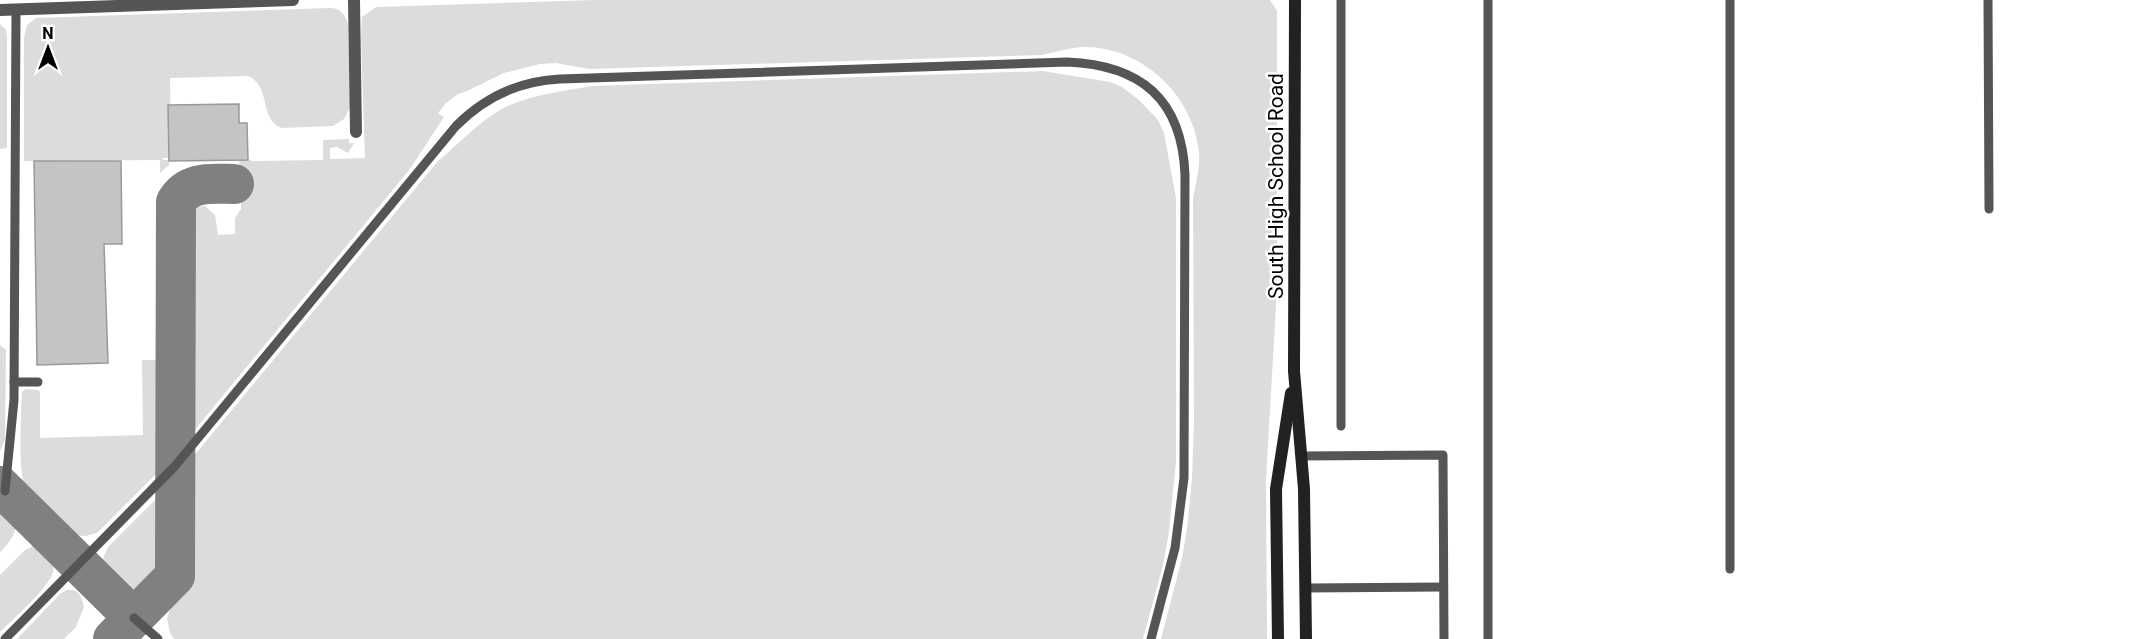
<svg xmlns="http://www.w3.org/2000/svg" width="2132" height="639" font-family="Roboto,sans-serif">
	<rect width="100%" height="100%" fill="#fff"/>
	<!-- green -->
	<g fill="#dcdcdc">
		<path d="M595 0H1270L1277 11V288L1266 480 1267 639H1161L1182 558 1187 529 1192 479 1194 420 1193 199C1196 183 1200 168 1199 153 1194 95 1141 46 1083 47 1069 48 1055 52 1042 55L589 69 556 63 540 64 504 73 465 92 458 94 446 103 438 113 444 117 410 169 188 438V215L196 207 205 206 215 215 218 235 235 234V218L241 209V193L248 192 247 184H241L239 159 255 161 323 160V140L349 139V143H354L348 153 337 147 330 148V159L365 158 361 38 362 17 376 7Z"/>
		<path d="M330 8C340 8 345 14 348 24L350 108 344 119 333 126 282 128C258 120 272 84 247 76L170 78 171 158H163V160H169V165L160 173V160L24 161V38L27 25 36 18Z"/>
		<path d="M0 24 6 30 7 36V148L0 149Z"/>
		<path d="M1043 71 1110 82 1122 87 1139 100 1158 120 1164 133 1176 198V462L1169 532 1163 565 1143 639H174L170 633 167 619 171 605 184 585 186 578 188 561V463L438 161C458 145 477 123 500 110 527 95 560 92 591 86Z"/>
		<path d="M0 345 6 350 5 440 0 451Z"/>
		<path d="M142 360H156L161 363V469L98 532C82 540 69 535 56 523 47 514 33 505 27 493 17 475 21 415 22 392L26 389 38 390 40 392V438L143 435Z"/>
		<path d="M161 494V565C150 602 104 592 103 562 103 555 107 550 109 546Z"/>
		<path d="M0 512C27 518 13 540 0 552Z"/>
		<path d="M33 546C42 545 44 548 48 554 51 560 55 565 53 572 49 588 13 619 0 632V575L25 550Z"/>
		<path d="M67 590C79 588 82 598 84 607L76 627 64 639H17L61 593Z"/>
	</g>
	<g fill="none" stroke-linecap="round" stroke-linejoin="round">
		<!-- taxiway -->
		<g stroke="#808080" stroke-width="40">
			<path d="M0 486 134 618"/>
			<path d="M113 639 175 576 176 202C189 180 212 184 234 184"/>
		</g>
	</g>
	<!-- building -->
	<g fill="#c4c4c4" stroke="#999" stroke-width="1.5">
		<path d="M239 104V123H247L248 160 169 161 168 105Z"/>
		<path d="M34 161H121L122 244H104L108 363 37 365Z"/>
	</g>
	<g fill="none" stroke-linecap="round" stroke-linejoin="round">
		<!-- lane -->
		<g stroke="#555" stroke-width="9">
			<path d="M1341 0V426"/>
			<path d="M1488 0V639"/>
			<path d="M1730 0V569"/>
			<path d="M1988 0 1989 209"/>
			<path d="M14 382H38"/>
			<path d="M1301 456 1443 455 1444 639"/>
			<path d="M5 491 14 400 16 9"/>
			<path d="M1306 588 1443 587"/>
			<path d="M134 618 158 639"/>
			<path d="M5 639 175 466 456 126C485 97 518 81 560 79L1067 62C1141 65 1182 99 1185 175L1184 478 1175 548 1151 639"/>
		</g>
		<!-- street -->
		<g stroke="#555" stroke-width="12">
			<path d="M354 0 356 132"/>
			<path d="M0 10 293 0"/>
		</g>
		<!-- secondary -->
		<g stroke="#222" stroke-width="12">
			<path d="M1295 0 1294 371 1304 489 1306 639"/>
			<path d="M1278 639 1276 489 1291 393"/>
		</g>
	</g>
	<g text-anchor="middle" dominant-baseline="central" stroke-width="5" stroke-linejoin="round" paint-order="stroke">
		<!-- street labels -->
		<g font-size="21" fill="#000" stroke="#fff">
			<text transform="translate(1276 186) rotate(-90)">South High School Road</text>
		</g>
	</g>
	<!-- north arrow -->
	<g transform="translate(48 48)" stroke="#ffffff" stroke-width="4.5" paint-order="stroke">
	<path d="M0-4.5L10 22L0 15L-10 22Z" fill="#000000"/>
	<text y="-9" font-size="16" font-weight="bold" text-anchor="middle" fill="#000000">N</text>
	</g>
</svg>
